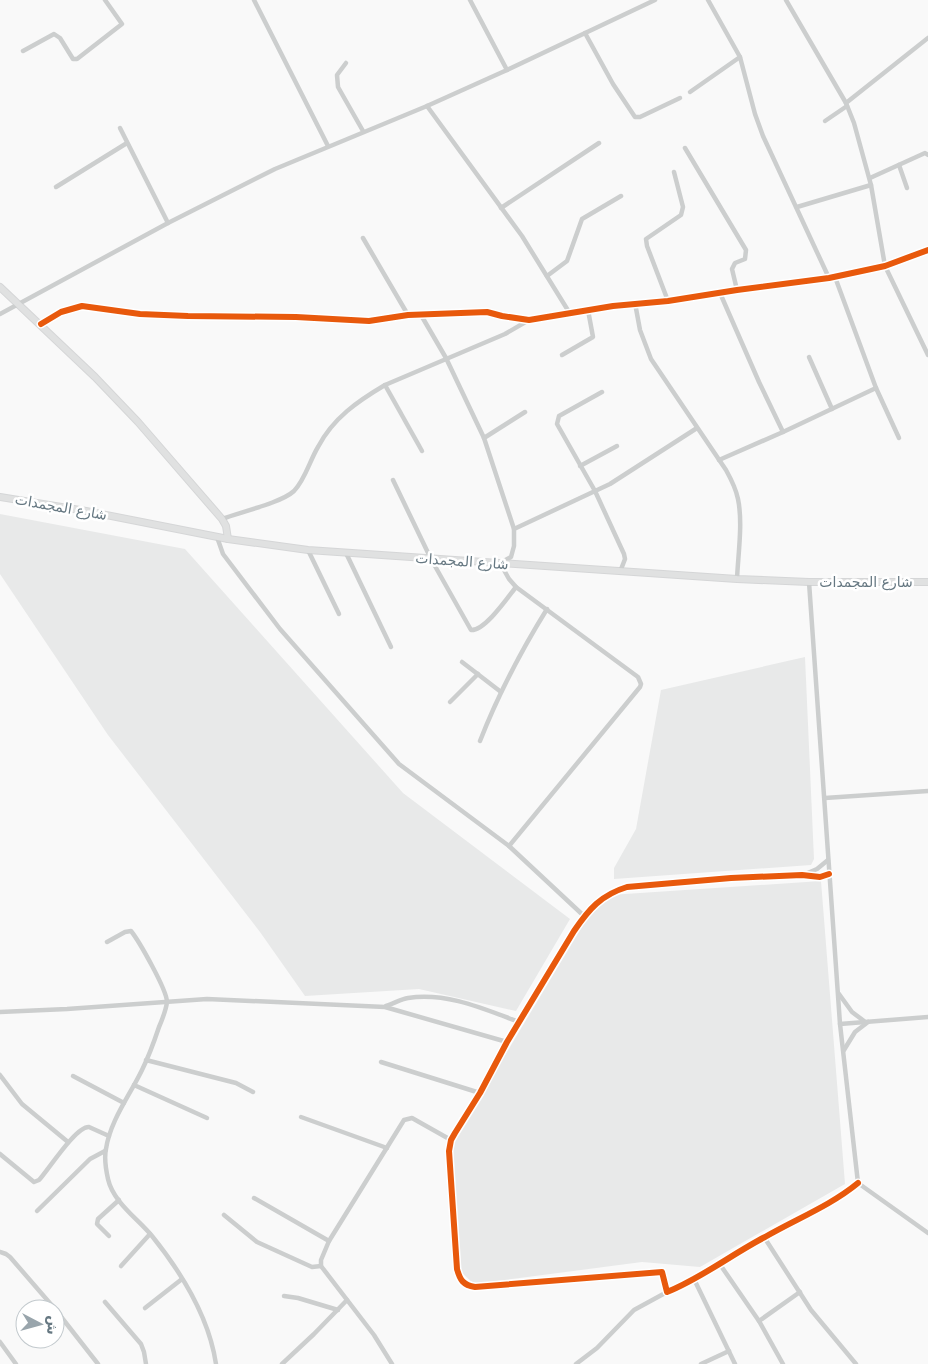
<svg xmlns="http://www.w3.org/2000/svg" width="928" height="1364" font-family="'DejaVu Sans',Cairo,sans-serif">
	<rect width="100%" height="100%" fill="#f9f9f9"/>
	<!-- built -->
	<g fill="#e8e9e9">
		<path d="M0 514 185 549 403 793 570 919 516 1011 419 989 305 996 260 932 108 735 0 574Z"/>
		<path d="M805 657 814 859 811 865 614 879V868L636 829 661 690Z"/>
		<path d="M821 881 845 1184 700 1267 642 1262 474 1284 460 1271 450 1147 586 920 610 895Z"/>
	</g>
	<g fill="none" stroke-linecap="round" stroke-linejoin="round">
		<!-- secondary casing -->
		<g stroke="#d5d6d7" stroke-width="8">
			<g id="secondary">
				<path d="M0 287 95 377 138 422 222 519 226 526 228 539"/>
				<path d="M0 497 86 511 228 539 308 550 737 579 809 582H928"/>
			</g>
		</g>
		<!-- minor -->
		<g stroke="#cccece" stroke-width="4.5">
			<path d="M254 0 328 146"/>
			<path d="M470 0 507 70"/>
			<path d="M708 0 740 57 755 114 763 136 829 278"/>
			<path d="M786 0 846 103 854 123 871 185 885 266 928 355"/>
			<path d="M585 33 613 84 635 117H640L680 98"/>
			<path d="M23 51 54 34 60 38 73 59H77L122 24 105 0"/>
			<path d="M346 63 337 75 338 87 363 131"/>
			<path d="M690 92 740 57"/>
			<path d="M846 103 928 38"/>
			<path d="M427 106 522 236 569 312"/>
			<path d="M825 121 847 106"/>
			<path d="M120 128 168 223"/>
			<path d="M685 148 746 250 745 259 735 263 732 269 737 290"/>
			<path d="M899 165 907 188"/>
			<path d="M870 178 925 153 928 155"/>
			<path d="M56 187 127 143"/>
			<path d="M797 207 871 185"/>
			<path d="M501 208 599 143"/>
			<path d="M363 238 408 315"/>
			<path d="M547 276 567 261 582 219 621 196"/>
			<path d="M720 293 759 382 783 432"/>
			<path d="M668 301 647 246 646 239 681 215 683 207 674 172"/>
			<path d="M635 303 640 330 651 359 726 470C731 479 736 489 738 499 743 523 738 555 737 579"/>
			<path d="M0 314 168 223 275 169 427 106 507 70 655 0"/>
			<path d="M421 315 446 358 484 438"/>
			<path d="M41 324 61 312 82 306 140 314 188 316 296 317 369 321 408 315 487 312 502 316 529 320 613 306 668 301 737 290 829 278 885 266 928 250"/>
			<path d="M562 355 593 337 588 310"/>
			<path d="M809 357 832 409"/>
			<path d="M385 385 422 451"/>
			<path d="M876 388 899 438"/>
			<path d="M602 392 559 416 557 424 595 491 624 554 625 559 620 572"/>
			<path d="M719 460 783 432 876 388 835 277"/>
			<path d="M580 466 617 446"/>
			<path d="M393 480 431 559 471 630C485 631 508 597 516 587"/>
			<path d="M222 519C240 512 281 503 294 491 305 480 310 460 318 447 333 418 358 401 385 385L505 334 529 320"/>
			<path d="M514 529 484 438 525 412"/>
			<path d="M217 537 223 554 280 629 399 764 509 846 584 916"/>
			<path d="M308 550 339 614"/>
			<path d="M346 553 391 647"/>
			<path d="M809 582 840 1024 858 1183"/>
			<path d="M462 662 501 692"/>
			<path d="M450 702 478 674"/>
			<path d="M480 741C498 695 521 651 547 609"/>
			<path d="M825 798 928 791"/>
			<path d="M509 846 640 687 641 684 638 677 516 587 509 579 500 563 511 557 514 546V529L610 484 697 428"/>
			<path d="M829 874 820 877 802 875 731 878 627 887C601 895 589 909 574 931L507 1042 480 1093 455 1133 451 1140 449 1151 457 1269C460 1280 463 1285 475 1287L662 1272 667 1292C702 1278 732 1254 765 1237 796 1219 830 1206 858 1183"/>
			<path d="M803 875 817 869 828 860"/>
			<path d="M107 942 125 932 131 931C139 941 167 990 167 1002 166 1010 162 1020 159 1027 154 1042 149 1056 142 1070 130 1095 110 1121 106 1149 104 1158 106 1170 108 1179 113 1202 138 1219 152 1236 181 1272 209 1317 216 1364"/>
			<path d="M839 994 852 1012 864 1021"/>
			<path d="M386 1006C393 1004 401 999 408 998 447 992 484 1009 519 1022"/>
			<path d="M0 1012 67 1009 207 999 385 1007 507 1042"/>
			<path d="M840 1024 928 1017"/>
			<path d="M844 1050 855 1032 868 1022"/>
			<path d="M146 1060 236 1083 253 1092"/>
			<path d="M381 1062 480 1093"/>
			<path d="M0 1075 22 1104 68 1142"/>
			<path d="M73 1076 124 1103"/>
			<path d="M134 1085 207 1118"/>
			<path d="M301 1117 387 1148"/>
			<path d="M0 1154 34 1182 39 1180C49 1169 76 1126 89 1127L109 1136"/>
			<path d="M858 1183 928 1233"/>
			<path d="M254 1198 329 1241"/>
			<path d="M37 1211 90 1159 105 1151"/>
			<path d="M224 1215 257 1242 312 1267 321 1266"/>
			<path d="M109 1236 97 1224 98 1219 119 1200"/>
			<path d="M764 1237 811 1310 856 1364"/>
			<path d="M0 1252 6 1254 10 1257 55 1309"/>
			<path d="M719 1263 759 1321 783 1364"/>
			<path d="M121 1266 150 1234"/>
			<path d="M694 1279 735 1364"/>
			<path d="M284 1296 298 1298 338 1310"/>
			<path d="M105 1302 141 1344 144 1352 146 1364"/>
			<path d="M145 1308 182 1279"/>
			<path d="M55 1309 98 1364"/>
			<path d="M759 1321 800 1292"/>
			<path d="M0 1342 16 1364"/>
			<path d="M282 1364 314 1334 347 1300"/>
			<path d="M392 1364 374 1335 321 1266V1260L329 1241 404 1120 412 1118 451 1140"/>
			<path d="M576 1364 597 1348 634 1310 667 1292"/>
			<path d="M701 1364 729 1351"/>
		</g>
		<!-- secondary -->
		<use href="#secondary" stroke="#e0e1e1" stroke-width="6"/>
		<!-- cycleway casing -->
		<g stroke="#fff" stroke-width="9">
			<g id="cycleway">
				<path d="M41 324 61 312 82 306 140 314 188 316 296 317 369 321 408 315 487 312 502 316 529 320 613 306 668 301 737 290 829 278 885 266 928 250"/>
				<path d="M829 874 820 877 802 875 731 878 627 887C601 895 589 909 574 931L507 1042 480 1093 455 1133 451 1140 449 1151 457 1269C460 1280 463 1285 475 1287L662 1272 667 1292C702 1278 732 1254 765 1237 796 1219 830 1206 858 1183"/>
			</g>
		</g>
		<!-- cycleway -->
		<use href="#cycleway" stroke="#e8590c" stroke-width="6"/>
	</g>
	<g text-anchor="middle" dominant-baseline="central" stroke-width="5" stroke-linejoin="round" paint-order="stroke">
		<!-- street labels -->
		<g font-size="14" fill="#667882" stroke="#fff">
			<text transform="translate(61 507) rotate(10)">شارع المجمدات</text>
			<text transform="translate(462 561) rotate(4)">شارع المجمدات</text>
			<text x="866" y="582">شارع المجمدات</text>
		</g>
	</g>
	<!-- north arrow -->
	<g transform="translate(40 1324) rotate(96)"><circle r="24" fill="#ffffff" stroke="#c2c9cd"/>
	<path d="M0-4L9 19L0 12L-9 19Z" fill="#99a5ac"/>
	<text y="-8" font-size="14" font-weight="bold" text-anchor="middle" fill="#667882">ش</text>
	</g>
</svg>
